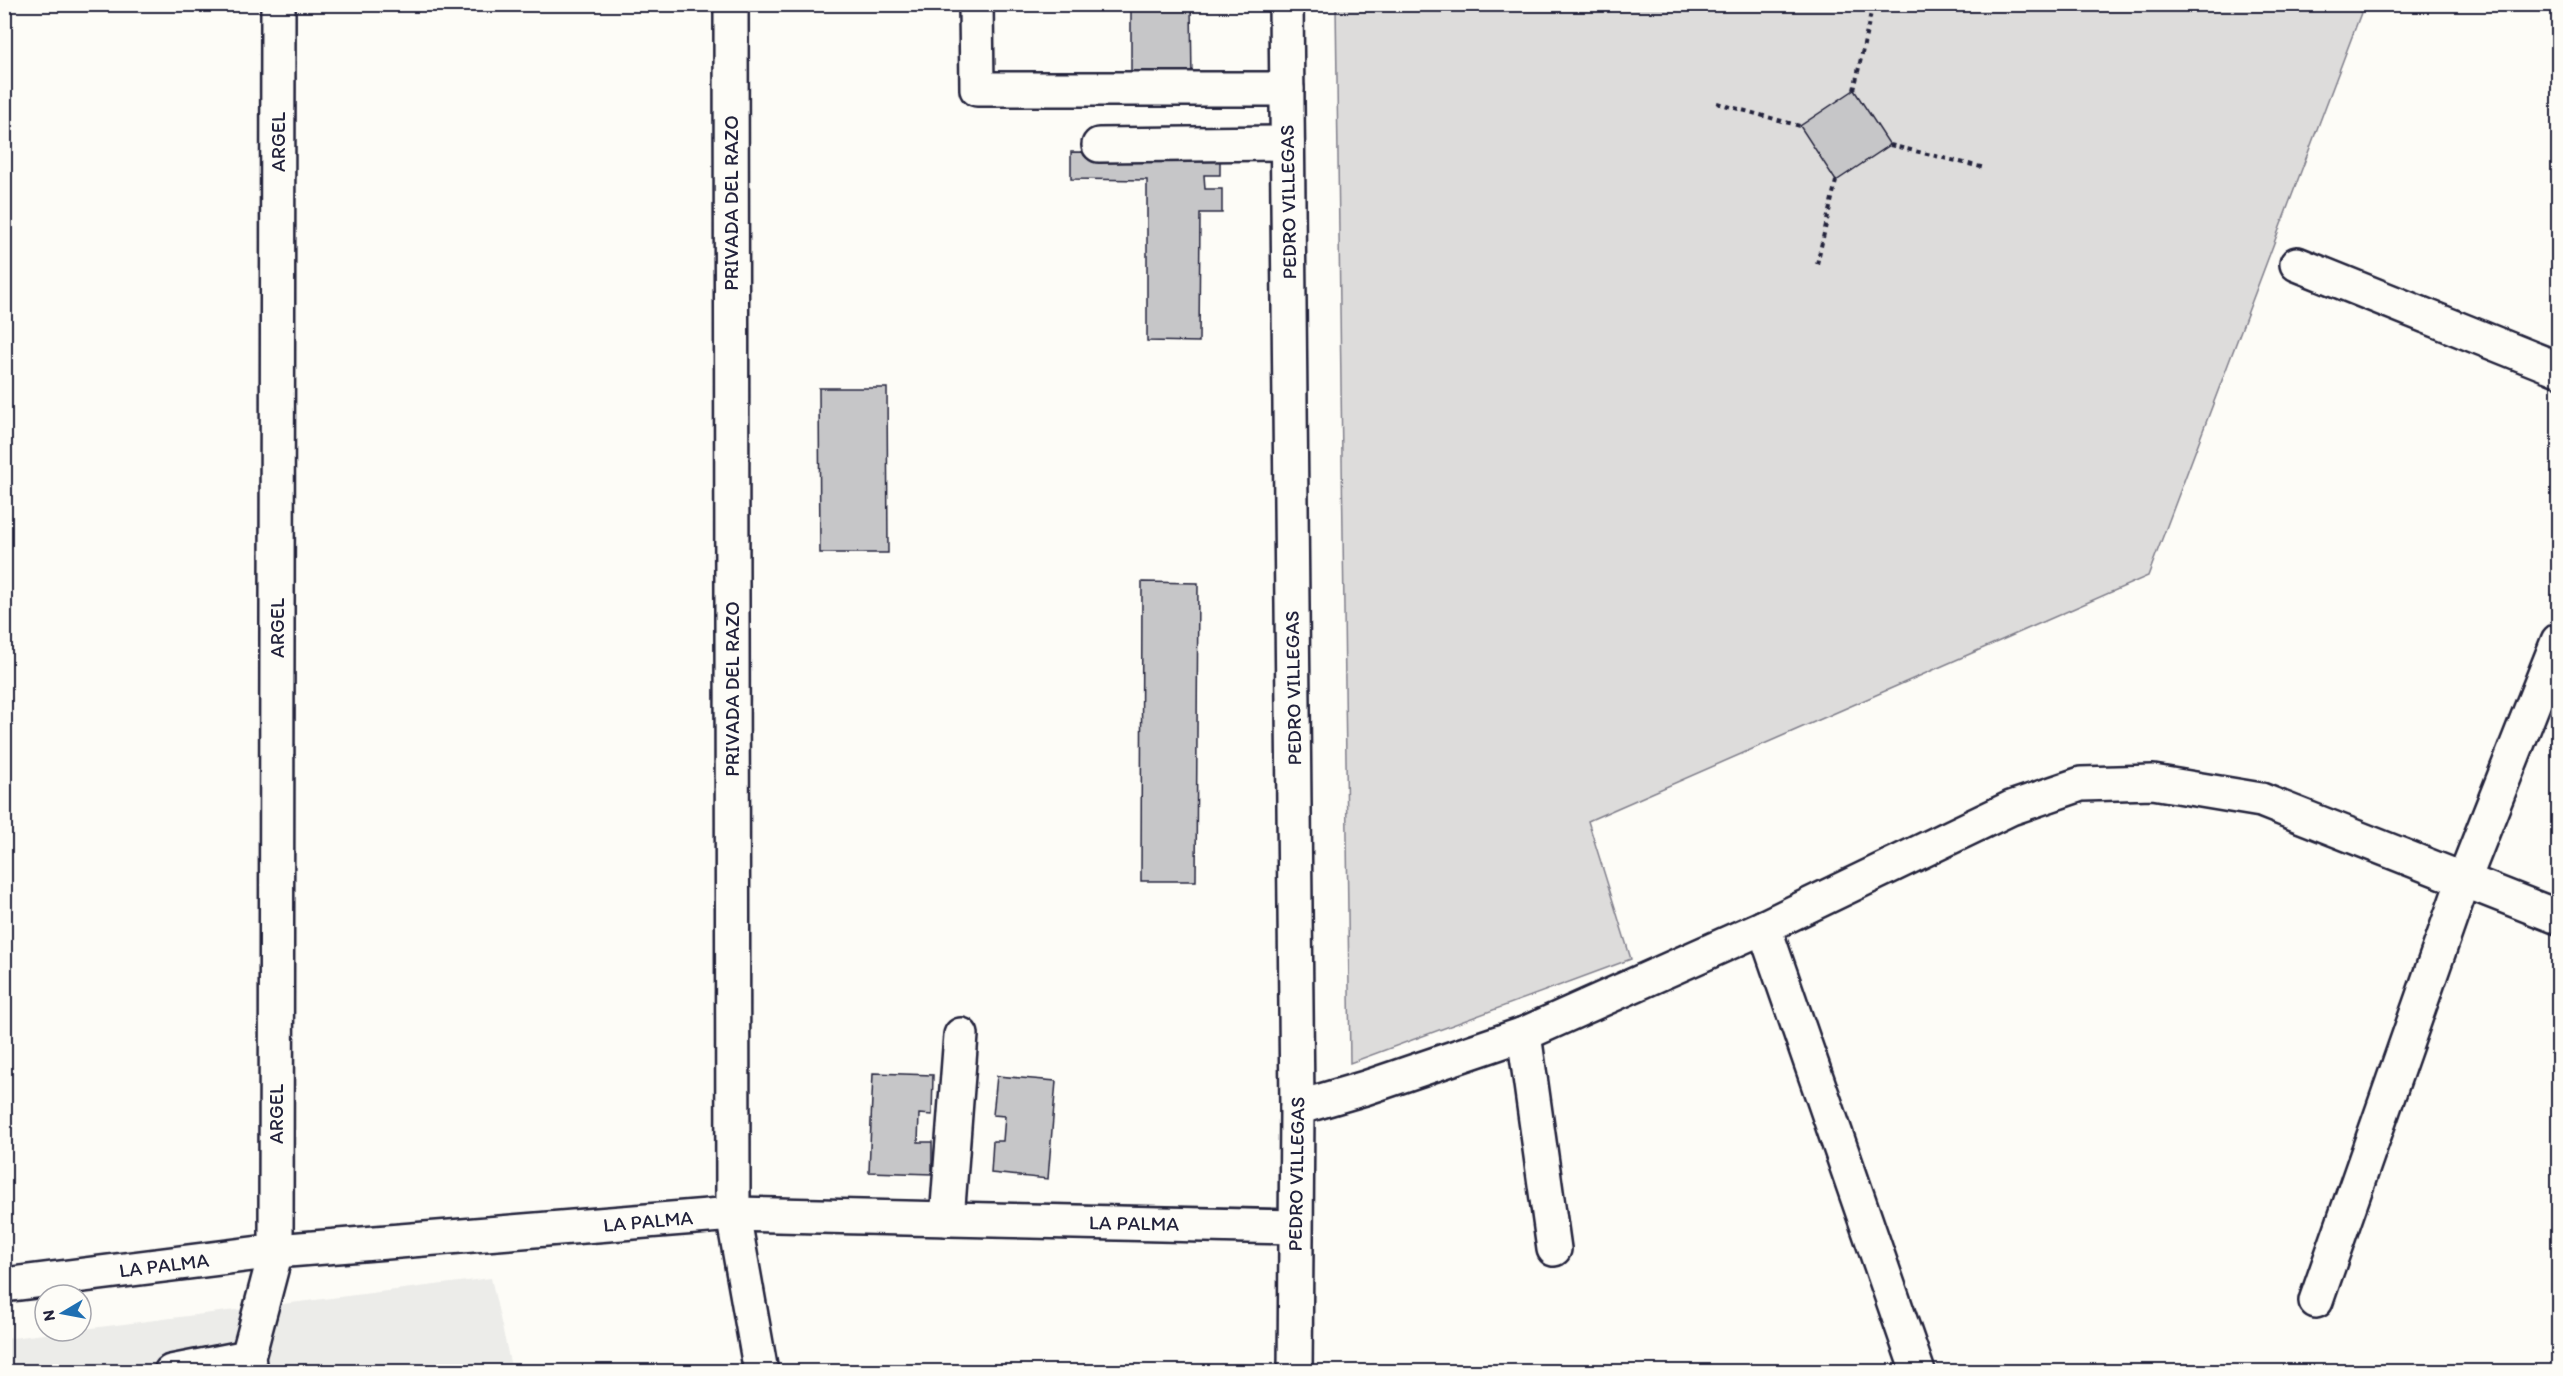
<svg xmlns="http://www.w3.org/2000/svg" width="2563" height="1376" font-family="Itim,sans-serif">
	<rect width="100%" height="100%" fill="#fdfcf7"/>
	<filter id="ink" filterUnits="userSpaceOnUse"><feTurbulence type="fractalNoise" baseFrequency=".0167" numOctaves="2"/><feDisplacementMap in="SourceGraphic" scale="12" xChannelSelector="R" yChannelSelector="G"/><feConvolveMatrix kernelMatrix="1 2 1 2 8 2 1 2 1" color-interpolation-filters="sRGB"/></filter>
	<g filter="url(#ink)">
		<!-- built -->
		<path fill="#ecece9" d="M491 1278 512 1371H5L4 1339Z"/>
		<!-- green -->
		<path fill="#dddcdb" stroke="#807f8b" stroke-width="1.5" d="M1336 5H2364L2148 576 1588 821 1631 959 1350 1063Z"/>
		<!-- water -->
		<path fill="#b2b2b7" stroke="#787885" stroke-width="1.5" d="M928 5V6L827 7V4Z"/>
		<!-- building -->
		<g fill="#c6c6c8" stroke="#22223b" stroke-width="1.5">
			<path d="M1131 4H1191L1192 81H1131Z"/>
			<path d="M1854 90 1890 145 1836 181 1800 126Z"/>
			<path d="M1071 152 1220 153V175H1204L1205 189H1222V213H1200L1199 342 1147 341V180L1071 179Z"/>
			<path d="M819 388H887L888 553H820Z"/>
			<path d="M1142 582 1198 583 1196 881H1141Z"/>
			<path d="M873 1073 933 1075 932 1115 919 1114 918 1142H932V1174L869 1172Z"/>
			<path d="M997 1076 1056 1081 1048 1179 991 1173 993 1141H1003L1005 1116 993 1115Z"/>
		</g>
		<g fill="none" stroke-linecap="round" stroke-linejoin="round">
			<!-- minor casing -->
			<g stroke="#22223b" stroke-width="38">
				<g id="minor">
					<path d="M731 4 733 1214 761 1372"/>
					<path d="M976 4 977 89H1287"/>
					<path d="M1286 4 1297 1108 1295 1372"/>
					<path d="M1099 145 1287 143"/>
					<path d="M2297 264 2558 369"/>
					<path d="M1764 927 1918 1372"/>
					<path d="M1524 1034 1554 1249"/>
					<path d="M1297 1108 1365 1088 1524 1034 1764 927 2011 808 2081 784 2153 782 2261 800 2558 917"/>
					<path d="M947 1219 961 1035"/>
					<path d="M4 1285 276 1251 733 1214 1295 1227"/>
					<path d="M2316 1301 2464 879 2558 641"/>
					<path d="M171 1372 248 1357"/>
					<path d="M250 1372 248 1357 276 1251 278 4"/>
				</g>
			</g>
			<!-- path -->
			<g stroke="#22223b" stroke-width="4" stroke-dasharray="4.5 4.5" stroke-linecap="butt">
				<path d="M1854 90 1872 8"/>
				<path d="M1717 103 1800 126"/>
				<path d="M1890 145 1985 168"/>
				<path d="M1817 264 1836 181"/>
			</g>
			<!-- minor -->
			<use href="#minor" stroke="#fdfcf7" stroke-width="33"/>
		</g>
	</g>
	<g text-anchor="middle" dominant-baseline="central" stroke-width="4.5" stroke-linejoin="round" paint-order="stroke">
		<!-- street labels -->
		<g font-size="20" fill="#22223b" stroke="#fdfcf7">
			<text transform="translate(278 142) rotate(-90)">ARGEL</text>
			<text transform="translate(1288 202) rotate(-91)">PEDRO VILLEGAS</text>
			<text transform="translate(731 203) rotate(-90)">PRIVADA DEL RAZO</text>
			<text transform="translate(277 628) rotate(-90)">ARGEL</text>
			<text transform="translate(1293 688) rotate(-91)">PEDRO VILLEGAS</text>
			<text transform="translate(732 689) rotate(-90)">PRIVADA DEL RAZO</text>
			<text transform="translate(276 1114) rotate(-90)">ARGEL</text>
			<text transform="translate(1296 1174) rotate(-89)">PEDRO VILLEGAS</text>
			<text transform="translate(648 1221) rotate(-5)">LA PALMA</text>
			<text transform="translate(1134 1223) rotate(1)">LA PALMA</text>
			<text transform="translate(164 1265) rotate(-7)">LA PALMA</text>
		</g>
	</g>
	<!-- margin -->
	<rect width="2563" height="1376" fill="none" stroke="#fdfcf7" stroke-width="24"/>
	<rect x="12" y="12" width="2539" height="1352" fill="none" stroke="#22223b" stroke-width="2" filter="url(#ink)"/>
	<!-- north arrow -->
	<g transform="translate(63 1313) rotate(260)"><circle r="28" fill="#fdfcf7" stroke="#a5a5ac" stroke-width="1.5"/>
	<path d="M0-4.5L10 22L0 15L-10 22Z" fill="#1f6fb2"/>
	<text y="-9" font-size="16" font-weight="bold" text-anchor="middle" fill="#22223b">N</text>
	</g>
</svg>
